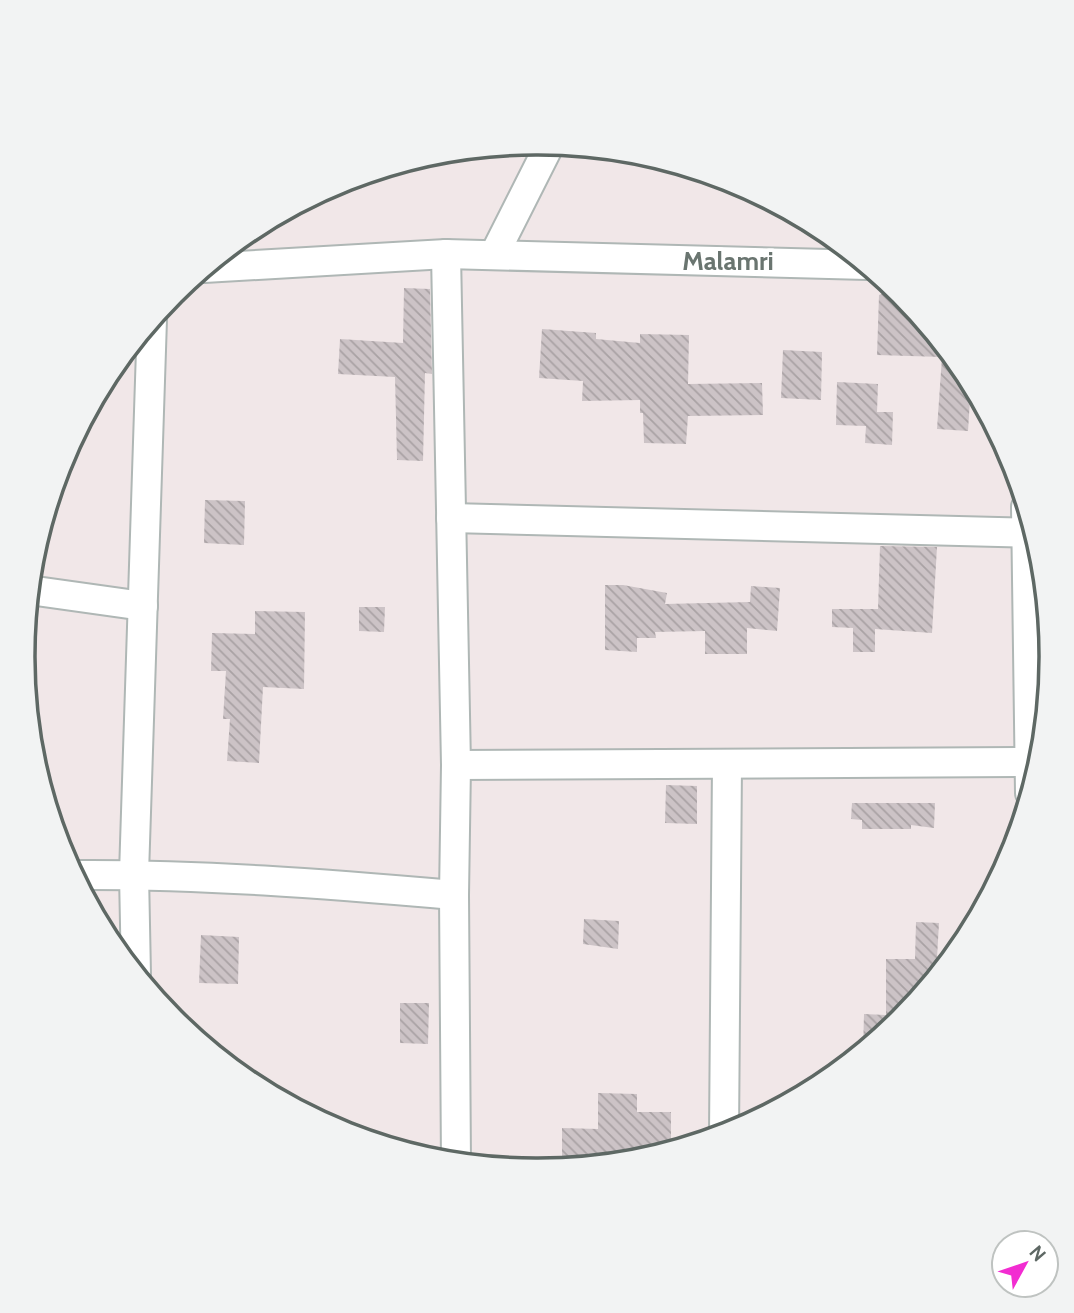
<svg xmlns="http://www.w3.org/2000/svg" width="1074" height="1313" font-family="Cabin,sans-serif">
	<defs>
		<pattern id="building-back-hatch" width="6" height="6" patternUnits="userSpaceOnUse" patternTransform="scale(1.75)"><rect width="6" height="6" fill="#ccc3c6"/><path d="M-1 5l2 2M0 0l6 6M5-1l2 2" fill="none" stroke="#a9a2a4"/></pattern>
	</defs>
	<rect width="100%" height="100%" fill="#f1e7e8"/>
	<!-- building -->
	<g fill="url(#building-back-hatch)">
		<path d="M404 288 430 289 432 374 425 373 423 461 397 460 395 377 338 374 340 339 403 343Z"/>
		<path d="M884 293 902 294 965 371 971 384 968 431 937 429 942 357 877 355 879 295Z"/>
		<path d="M542 329 596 333V339L640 343V334L689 335 688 384 762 383 763 415 688 416 686 444 644 443 643 413H640V400L582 401 583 381 539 378Z"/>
		<path d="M783 350 822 352 821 400 781 398Z"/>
		<path d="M837 382 878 384 877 412H893L892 445 865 443 866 426 836 425Z"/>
		<path d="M205 500 245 501 244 545 204 543Z"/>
		<path d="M880 546 937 547 932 633 875 629V652H853V628L832 627V609H878Z"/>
		<path d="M605 585H623L667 593 665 604 750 602 751 586 780 588 777 631 747 628V654H705V631L655 632 656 638H637V652L605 650Z"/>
		<path d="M359 607H385L384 632 359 631Z"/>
		<path d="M255 611 305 612 304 689 263 687 259 763 227 761 230 719H223L226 671H211L212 633 255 634Z"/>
		<path d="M666 785 697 786V824L665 823Z"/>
		<path d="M852 803H935L934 828 911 825V829H862V820L851 819Z"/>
		<path d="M584 919 619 921 618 949 583 944Z"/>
		<path d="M916 922 939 923 937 958 951 959 900 1020 863 1051 864 1014 886 1015V959H915Z"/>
		<path d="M201 935 239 937 238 984 199 983Z"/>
		<path d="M400 1003H429L428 1044 400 1043Z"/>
		<path d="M598 1093 637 1094V1112H671V1151L637 1161 593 1165H562V1128L598 1129Z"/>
	</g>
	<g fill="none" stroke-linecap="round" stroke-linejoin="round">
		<!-- minor casing -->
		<g stroke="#afb7b5" stroke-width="32">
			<g id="minor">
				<path d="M446 254 456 765 454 895 456 1163"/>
				<path d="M494 255 550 144"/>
				<path d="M204 268 446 254 867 265"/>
				<path d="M1026 507 1030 793"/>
				<path d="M451 518 1034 533"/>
				<path d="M29 590 143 606"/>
				<path d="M456 765 1040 762"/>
				<path d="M73 875C201 874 328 884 454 895"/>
				<path d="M136 975 134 874 152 319"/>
				<path d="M724 1135 727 764"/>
			</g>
		</g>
		<!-- minor -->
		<use href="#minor" stroke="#fff" stroke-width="28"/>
	</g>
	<g text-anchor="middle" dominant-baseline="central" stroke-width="7" stroke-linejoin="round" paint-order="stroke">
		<!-- quarter labels -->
		<g font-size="26" font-weight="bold" fill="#6a7570" stroke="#fff">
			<text x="728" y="261">Malamri</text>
		</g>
	</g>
	<!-- crop -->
	<path d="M0 0H1074V1313H0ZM536 155H538A501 501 0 0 1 1039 656V657A501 501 0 0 1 538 1158H536A501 501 0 0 1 35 657V656A501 501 0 0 1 536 155Z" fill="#f2f3f3" fill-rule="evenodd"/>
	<path fill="none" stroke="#5e6864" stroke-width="3.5" d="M536 155H538A501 501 0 0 1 1039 656V657A501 501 0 0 1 538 1158H536A501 501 0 0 1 35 657V656A501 501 0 0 1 536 155Z"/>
	<!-- north arrow -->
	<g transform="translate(1025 1264) rotate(50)"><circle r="33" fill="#ffffff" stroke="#bfc3c1" stroke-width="2"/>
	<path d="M0-5L12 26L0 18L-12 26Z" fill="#f22cd1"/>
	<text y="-10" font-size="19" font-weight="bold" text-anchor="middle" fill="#5e6864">N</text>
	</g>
</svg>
